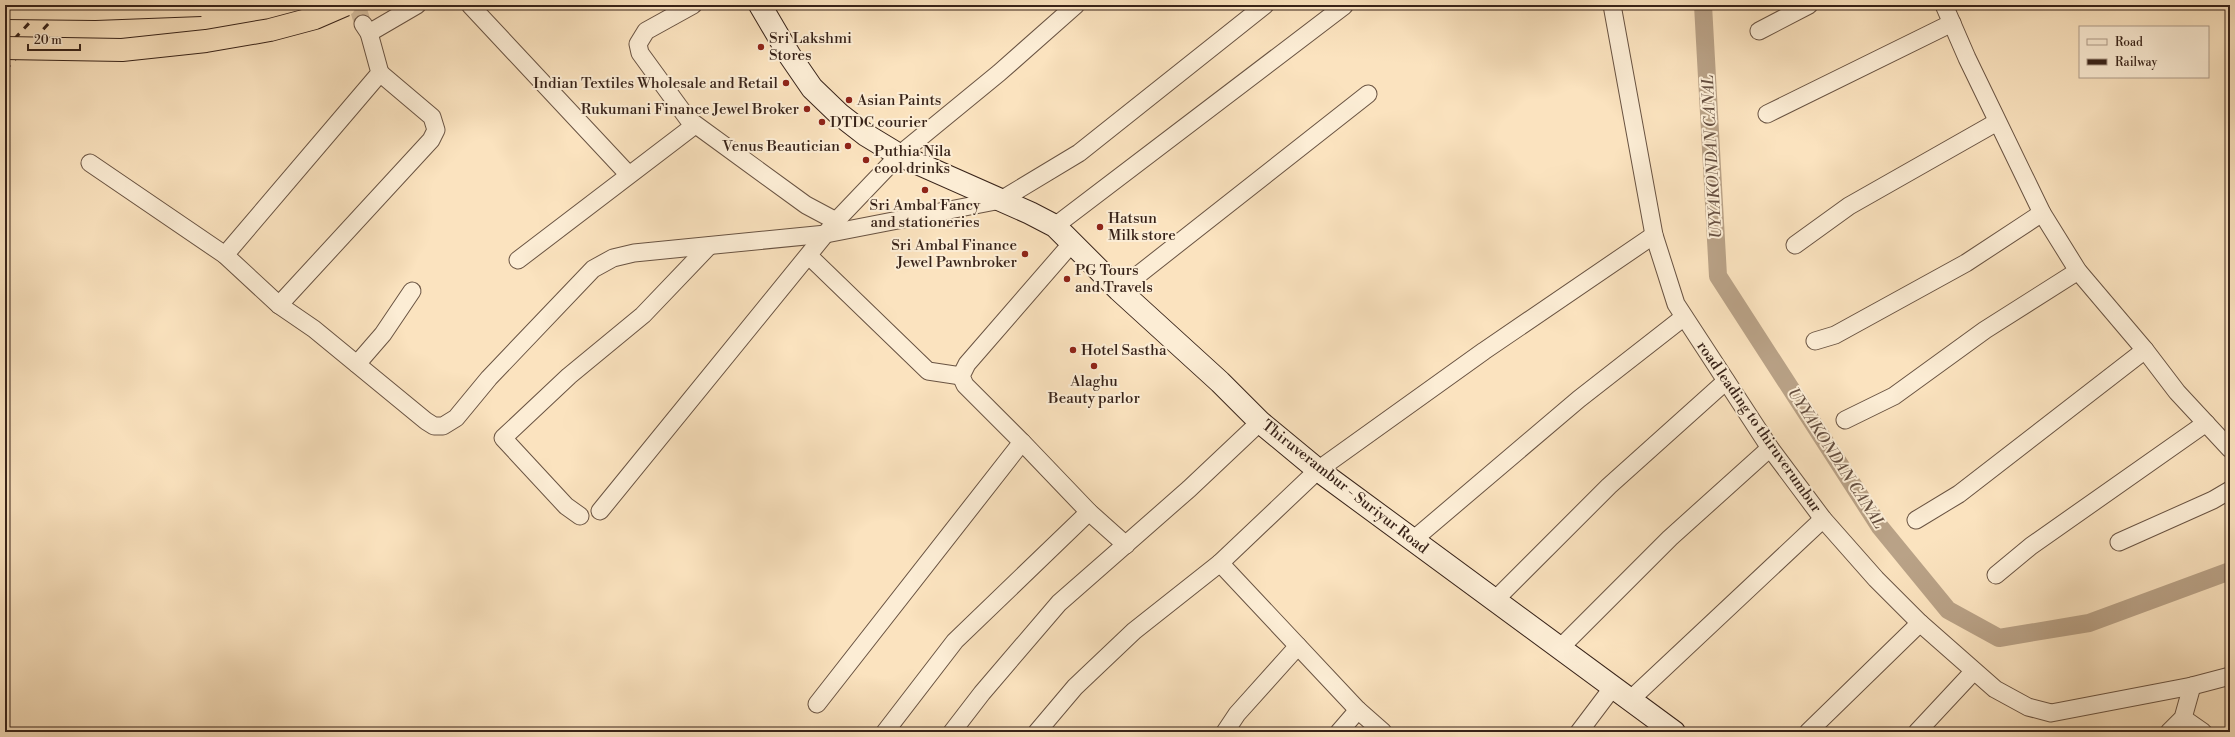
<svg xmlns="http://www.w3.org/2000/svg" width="2235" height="737" font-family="'Libre Bodoni',serif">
	<rect width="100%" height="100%" fill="#fbe3bf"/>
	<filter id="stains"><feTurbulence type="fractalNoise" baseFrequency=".005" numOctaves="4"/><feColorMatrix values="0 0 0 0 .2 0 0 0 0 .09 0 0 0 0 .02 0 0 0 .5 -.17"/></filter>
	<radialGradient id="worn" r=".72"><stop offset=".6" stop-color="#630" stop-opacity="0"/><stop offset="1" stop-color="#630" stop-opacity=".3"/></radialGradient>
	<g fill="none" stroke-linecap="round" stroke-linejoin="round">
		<!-- canal -->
		<path stroke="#b9a287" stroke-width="18" d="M1703 5 1718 276 1880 527 1948 610 1999 638 2089 623 2230 571"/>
		<!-- street-tunnel -->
		<path stroke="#d4bd9e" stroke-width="17" stroke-dasharray="17 8" stroke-linecap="butt" d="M357 5 363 24"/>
		<!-- street casing -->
		<g stroke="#695342" stroke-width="19">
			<g id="street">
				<path d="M470 5 628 174"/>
				<path d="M693 5 646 31 638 44 640 53 688 119 806 205 836 221"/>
				<path d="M1612 5 1654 235 1676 304 1770 448 1823 519 1876 579 1920 623 1995 689 2028 707 2051 713 2192 686 2230 676"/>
				<path d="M1944 5 1967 58 2042 213 2078 271 2145 350 2177 392 2230 449"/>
				<path d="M1759 31 1809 5"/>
				<path d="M369 33 417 5"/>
				<path d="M1767 114 1952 23"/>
				<path d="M90 163 225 255 279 305 314 329 426 421 434 426H443L456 418 489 378 593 269 613 258 634 253 826 234 1001 200 1079 153 1265 5"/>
				<path d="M1055 226 1344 6"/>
				<path d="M1795 245 1849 206 1997 122"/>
				<path d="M225 255 380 73 369 33 363 24"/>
				<path d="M809 256 928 371 961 376"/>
				<path d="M518 260 695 125"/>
				<path d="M1119 290 1368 94"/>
				<path d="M279 305 431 140 436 130 432 117 380 73"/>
				<path d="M1815 341 1835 335 1966 263 2042 213"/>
				<path d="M357 364 383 334 412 291"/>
				<path d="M1845 420 1894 396 1985 330 2078 271"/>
				<path d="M1022 442 1089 512 1126 545"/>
				<path d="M600 511 836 221 899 155 999 73 1076 5"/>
				<path d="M580 516 566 506 503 438 569 376 643 315 709 246"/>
				<path d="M1916 520 1959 494 2145 350"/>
				<path d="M1413 540 1579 399 1684 317"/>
				<path d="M2119 542 2213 500 2230 490"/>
				<path d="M1996 575 2031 546 2206 423"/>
				<path d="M1494 601 1609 486 1726 381"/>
				<path d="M1560 648 1670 538 1770 448"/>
				<path d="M1630 700 1823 519"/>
				<path d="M817 704 1022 442 965 385 961 376 967 364 1072 243"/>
				<path d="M2183 718 2203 732"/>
				<path d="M885 732 955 641 1089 512"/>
				<path d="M952 732 982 693 1059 603 1189 489 1260 422"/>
				<path d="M1037 732 1075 687 1134 631 1220 563"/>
				<path d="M1225 732 1237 714 1298 646"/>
				<path d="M1339 732 1358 710"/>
				<path d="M1383 732 1358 710 1220 563 1318 470 1484 351 1654 235"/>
				<path d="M1579 732 1613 687"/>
				<path d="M1808 732 1920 623"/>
				<path d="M1917 732 1973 672"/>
				<path d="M2169 732 2183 718 2192 686"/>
			</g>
		</g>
		<!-- secondary casing -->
		<g stroke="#382319" stroke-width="24">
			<path id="secondary" d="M760 5 790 56 812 88 839 114 866 135 899 155 1030 213 1055 226 1119 290 1220 382 1260 422 1318 470 1674 732"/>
		</g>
		<!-- street -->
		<use href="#street" stroke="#fcedd5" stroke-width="17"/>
		<!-- secondary -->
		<use href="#secondary" stroke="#fcedd5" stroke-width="22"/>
		<!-- rail -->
		<g stroke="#382319" stroke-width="3" stroke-dasharray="7 7" stroke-linecap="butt">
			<path d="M5 49 46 5"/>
			<path d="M5 70 66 5"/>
		</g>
		<!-- highway-bridge casing -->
		<g stroke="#382319" stroke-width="24" stroke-linecap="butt">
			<g id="highway-bridge">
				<path d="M5 8 95 9 201 5"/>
				<path d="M5 48 122 50 206 41 270 30 315 18 345 5"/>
			</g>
		</g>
		<!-- highway-bridge -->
		<use href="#highway-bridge" stroke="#fbe3bf" stroke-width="22"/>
	</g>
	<!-- markers -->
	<g fill="#8f2418" stroke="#fcedd5" stroke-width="1.5">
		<circle cx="761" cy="47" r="4"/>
		<circle cx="786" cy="83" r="4"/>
		<circle cx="849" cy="100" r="4"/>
		<circle cx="807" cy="109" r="4"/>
		<circle cx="822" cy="122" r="4"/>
		<circle cx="848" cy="146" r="4"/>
		<circle cx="866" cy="160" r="4"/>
		<circle cx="925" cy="190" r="4"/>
		<circle cx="1100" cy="227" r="4"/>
		<circle cx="1025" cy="254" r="4"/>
		<circle cx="1067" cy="279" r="4"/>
		<circle cx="1073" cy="350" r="4"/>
		<circle cx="1094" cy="366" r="4"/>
	</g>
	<g text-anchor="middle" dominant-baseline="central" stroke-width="4" stroke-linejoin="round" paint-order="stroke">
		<!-- poi labels -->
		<g font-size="15" fill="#382319" stroke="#fcedd5" text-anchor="start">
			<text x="769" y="38">Sri Lakshmi<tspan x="769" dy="17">Stores</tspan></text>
			<text x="778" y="83" text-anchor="end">Indian Textiles Wholesale and Retail</text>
			<text x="857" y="100">Asian Paints</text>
			<text x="799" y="109" text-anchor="end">Rukumani Finance Jewel Broker</text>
			<text x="830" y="122">DTDC courier</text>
			<text x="840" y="146" text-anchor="end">Venus Beautician</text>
			<text x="874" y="151">Puthia Nila<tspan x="874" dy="17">cool drinks</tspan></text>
			<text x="925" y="205" text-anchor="middle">Sri Ambal Fancy<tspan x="925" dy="17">and stationeries</tspan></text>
			<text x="1108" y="218">Hatsun<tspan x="1108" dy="17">Milk store</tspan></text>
			<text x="1017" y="245" text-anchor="end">Sri Ambal Finance<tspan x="1017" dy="17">Jewel Pawnbroker</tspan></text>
			<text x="1075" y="270">PG Tours<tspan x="1075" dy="17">and Travels</tspan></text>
			<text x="1081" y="350">Hotel Sastha</text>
			<text x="1094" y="381" text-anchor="middle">Alaghu<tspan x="1094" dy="17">Beauty parlor</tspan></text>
		</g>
		<!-- street labels -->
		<g font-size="15" fill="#382319" stroke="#fcedd5">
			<text transform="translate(1759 427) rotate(55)">road leading to thiruverumbur</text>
			<text transform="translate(1345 487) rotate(38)">Thiruverambur - Suriyur Road</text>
		</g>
		<!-- water labels -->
		<g font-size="16" font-style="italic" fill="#654f40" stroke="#fcedd5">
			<text transform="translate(1712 157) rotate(-93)">UYYAKONDAN CANAL</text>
			<text transform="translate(1836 458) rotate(57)">UYYAKONDAN CANAL</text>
		</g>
	</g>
	<!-- margin -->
	<rect width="2235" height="737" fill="none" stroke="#fbe3bf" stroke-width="20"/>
	<rect x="6" y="6" width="2223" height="725" fill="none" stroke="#382319" stroke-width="2"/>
	<rect x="10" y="10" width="2215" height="717" fill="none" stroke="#382319"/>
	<!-- legend -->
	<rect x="2079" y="26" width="130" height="52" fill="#fcedd5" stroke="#ae9c8a"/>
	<rect x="2087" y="39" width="20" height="6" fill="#fcedd5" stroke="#ae9c8a"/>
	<text x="2115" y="46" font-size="12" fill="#382319">Road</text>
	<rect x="2087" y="59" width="20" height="6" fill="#382319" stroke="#ae9c8a"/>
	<text x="2115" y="66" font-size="12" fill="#382319">Railway</text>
	<!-- scale -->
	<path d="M28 44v6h52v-6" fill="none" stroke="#382319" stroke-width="2"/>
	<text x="34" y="44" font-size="12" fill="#382319" stroke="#fcedd5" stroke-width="3" paint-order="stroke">20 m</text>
	<rect width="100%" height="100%" filter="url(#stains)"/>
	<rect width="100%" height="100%" fill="url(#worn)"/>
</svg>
